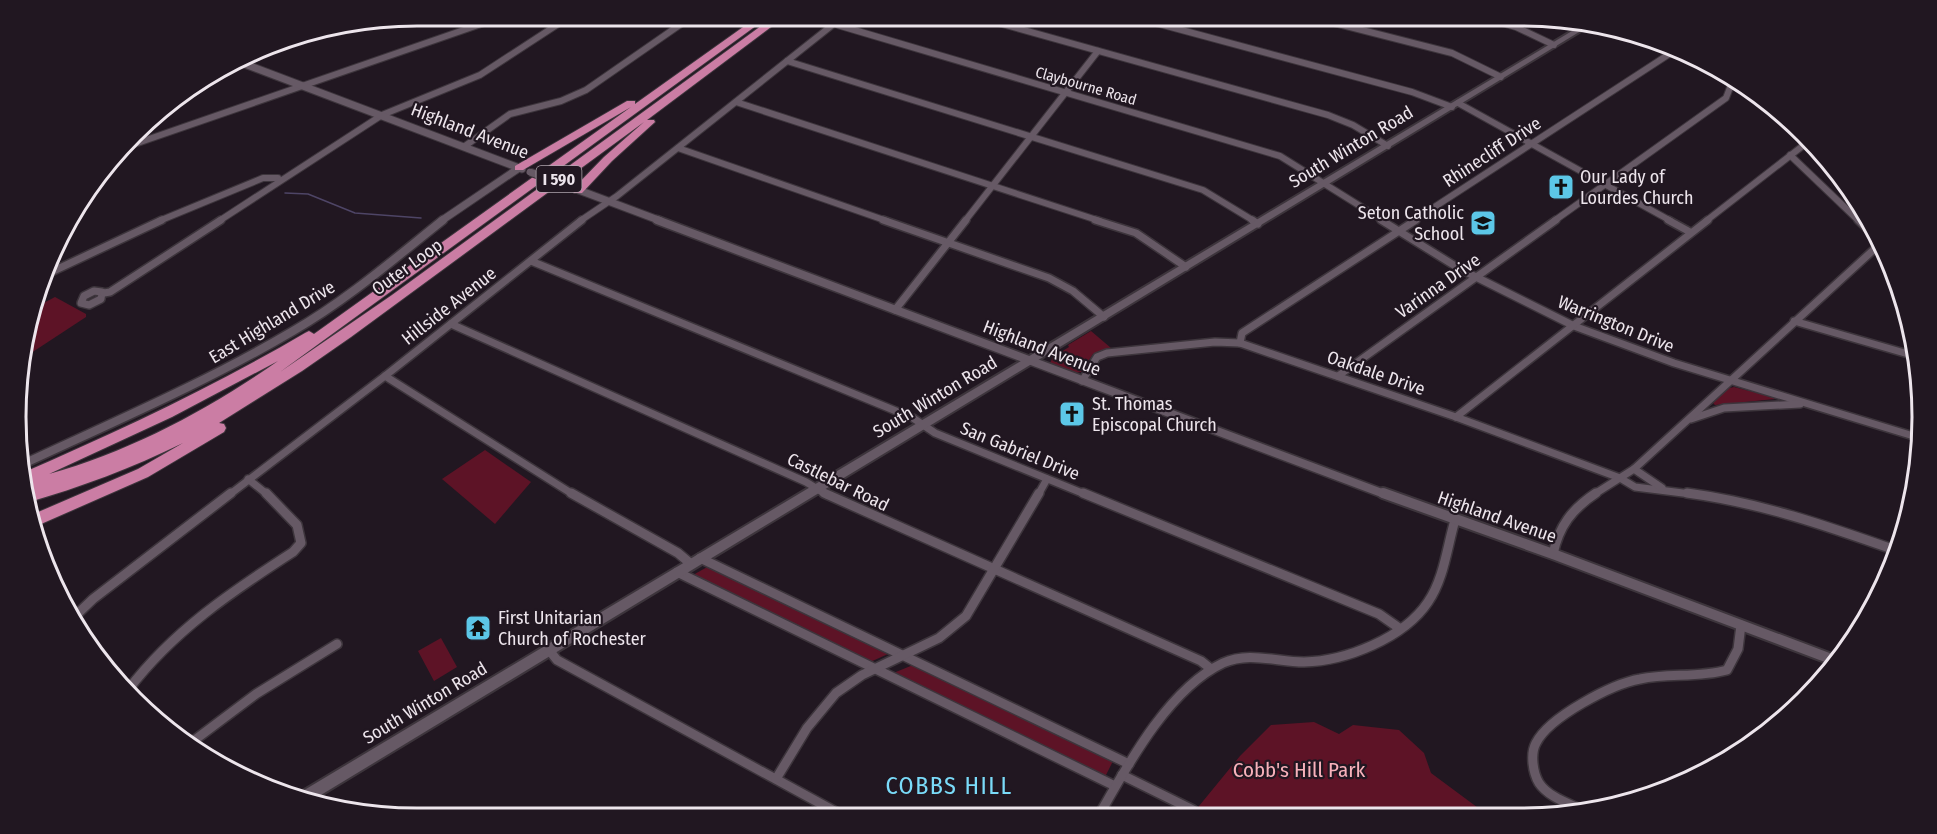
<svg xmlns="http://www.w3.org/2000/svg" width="1937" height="834" font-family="'Fira Sans Condensed',sans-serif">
	<rect width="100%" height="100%" fill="#211721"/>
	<!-- green -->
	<g fill="#5d1326">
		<path d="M55 297 86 314V317L22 359 23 339 34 308Z"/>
		<path d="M1091 331 1111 348 1093 354 1081 372 1075 373 1050 363 1053 357 1069 347 1068 345Z"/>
		<path d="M1734 387 1773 397 1775 399 1715 405 1713 403 1726 389Z"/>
		<path d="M485 450 531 482 495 524 442 479Z"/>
		<path d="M709 566 886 652 888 654 868 663 693 575Z"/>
		<path d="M441 638 457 667 434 681 418 651Z"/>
		<path d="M913 665 1113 761 1105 777 891 674Z"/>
		<path d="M1314 722 1339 734 1353 725 1399 730 1424 753 1431 773 1489 816 1190 817 1240 756 1271 725Z"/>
	</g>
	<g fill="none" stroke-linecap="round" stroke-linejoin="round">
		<!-- stream -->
		<path stroke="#4e4566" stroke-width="1.5" d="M285 193 308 194 355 213 421 218"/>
		<!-- minor-far2 casing -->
		<g stroke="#3d353c" stroke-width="8">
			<g id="minor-far2">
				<path d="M970 15 1328 115 1353 125 1388 146"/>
				<path d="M1126 15 1412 92 1452 107"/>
				<path d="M1303 15 1452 53 1501 77"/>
				<path d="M1474 15 1516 27 1554 45"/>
				<path d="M834 24 1280 156 1384 221"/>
				<path d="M280 40 293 35"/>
				<path d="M787 61 1203 190 1254 221"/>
				<path d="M736 102 1100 221"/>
				<path d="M1458 103 1671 221"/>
				<path d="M465 146 510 114 561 101 586 90 694 15"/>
				<path d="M126 147 507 15"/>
				<path d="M678 148 887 221"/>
				<path d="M1790 155 1859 221"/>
				<path d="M159 221 263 178H278"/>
				<path d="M219 221 382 115 480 75 572 15"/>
				<path d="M580 221 617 196 845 15"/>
				<path d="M965 221 1098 51"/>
				<path d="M1413 221 1677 49"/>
				<path d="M1554 221 1726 98 1731 85 1714 66"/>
				<path d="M1706 221 1809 141"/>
			</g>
		</g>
		<!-- minor-far1 casing -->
		<g stroke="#3d353c" stroke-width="10">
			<g id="minor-far1">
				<path d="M883 220 1049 278 1073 291 1104 317"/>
				<path d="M1095 220 1136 233 1186 267"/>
				<path d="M1252 220 1258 224"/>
				<path d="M1381 220 1460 269 1574 326 1674 363 1920 438"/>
				<path d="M1668 220 1690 232"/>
				<path d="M1858 220 1882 243"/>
				<path d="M531 261 913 418 935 433 1087 495"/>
				<path d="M47 274 162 220"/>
				<path d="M94 291 102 292 101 299 89 305 81 303 84 296Z"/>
				<path d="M104 293 110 292 221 220"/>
				<path d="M895 310 966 220"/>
				<path d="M1794 321 1915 356"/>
				<path d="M451 324 806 482 827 495"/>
				<path d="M1240 343 1242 333 1416 220"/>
				<path d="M385 376 574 495"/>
				<path d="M1338 376 1556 220"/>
				<path d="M1082 381 1097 357 1107 353 1215 342 1240 343 1456 417 1620 478 1635 487 1699 495"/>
				<path d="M1456 417 1708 220"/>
				<path d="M1691 419 1724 408 1800 404"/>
				<path d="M1634 469 1662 488"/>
				<path d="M248 479 268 495"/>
				<path d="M229 495 385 376 582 220"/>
				<path d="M1038 495 1047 479"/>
				<path d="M1593 495 1634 469 1881 243"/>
			</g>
		</g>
		<!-- minor casing -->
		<g stroke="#3d353c" stroke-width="12">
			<g id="minor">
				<path d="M571 493 678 553 691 564"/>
				<path d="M824 493 1201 661 1211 669"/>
				<path d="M1083 493 1379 614 1399 628"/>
				<path d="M1687 493C1762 503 1827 526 1898 551"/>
				<path d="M1553 554C1559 526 1572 509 1596 493"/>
				<path d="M700 558 1129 764"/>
				<path d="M677 572 1115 786"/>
				<path d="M71 620 93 599 231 493"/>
				<path d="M549 650 557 660 847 818"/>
				<path d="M128 690C173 631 231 592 293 552L301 543 297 525 266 493"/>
				<path d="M188 745 256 694 337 644"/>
				<path d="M1122 775 1193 810"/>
				<path d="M776 779 807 728 836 693 862 675 939 638 966 616 1039 493"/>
				<path d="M1586 812C1571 804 1549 798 1539 783 1533 773 1530 754 1536 743 1549 717 1612 684 1640 679 1669 673 1698 678 1727 670L1738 649 1741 625"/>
				<path d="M1098 817C1127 766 1168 689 1223 663 1249 651 1277 662 1304 662 1346 661 1404 638 1428 602 1444 579 1447 547 1455 520"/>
			</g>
		</g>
		<!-- tertiary-far2 casing -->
		<g stroke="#3d353c" stroke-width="9">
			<g id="tertiary-far2">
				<path d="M234 60 522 169"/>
				<path d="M568 186 661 221"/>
				<path d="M441 221 519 168"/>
			</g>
		</g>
		<!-- tertiary-far1 casing -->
		<g stroke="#3d353c" stroke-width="11">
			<g id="tertiary-far1">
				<path d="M657 220 1387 495"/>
				<path d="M19 466C111 423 205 383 293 331 347 300 394 259 443 220"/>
			</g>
		</g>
		<!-- tertiary casing -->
		<g stroke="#3d353c" stroke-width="14">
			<path id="tertiary" d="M1383 493 1553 554 1839 662"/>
		</g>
		<!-- secondary casing -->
		<g stroke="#3d353c" stroke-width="4">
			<path id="secondary" d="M1582 25 1589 26 311 801 295 799 296 795Z"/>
		</g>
		<!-- motorway casing -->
		<g stroke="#3d353c" stroke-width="2">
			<path id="motorway" d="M760 15H771L280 372 392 295 776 15H787L647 120H654L655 122 612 161 582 193H574L572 190 604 157 644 122 351 337 302 371 219 423 224 424 226 428 224 432 148 477 32 528 29 516 138 469 183 443C132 468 81 487 26 503L20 474C117 432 213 387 305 333L309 331 314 334 631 107 523 170H515V166L627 101H635V104ZM278 361C208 410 131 451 49 474L172 417Z"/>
		</g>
		<!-- minor-far2 -->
		<use href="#minor-far2" stroke="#665965" stroke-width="6"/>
		<!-- minor-far1 -->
		<use href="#minor-far1" stroke="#665965" stroke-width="7"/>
		<!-- minor -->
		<use href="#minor" stroke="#665965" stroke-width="9"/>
		<!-- tertiary-far2 -->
		<use href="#tertiary-far2" stroke="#665965" stroke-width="7"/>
		<!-- tertiary-far1 -->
		<use href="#tertiary-far1" stroke="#665965" stroke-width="8"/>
		<!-- tertiary -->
		<use href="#tertiary" stroke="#665965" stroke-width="10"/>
		<!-- secondary -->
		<use href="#secondary" fill="#665965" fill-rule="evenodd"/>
		<!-- motorway -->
		<use href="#motorway" fill="#cb7da4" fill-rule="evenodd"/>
		<!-- tertiary-bridge casing -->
		<g stroke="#3d353c" stroke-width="9" stroke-linecap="butt">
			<path id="tertiary-bridge" d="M530 172 568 186"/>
		</g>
		<!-- tertiary-bridge -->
		<use href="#tertiary-bridge" stroke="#665965" stroke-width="7"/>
	</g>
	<!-- icons -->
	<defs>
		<g id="church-square" transform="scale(1.35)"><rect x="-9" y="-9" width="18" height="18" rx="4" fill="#5cc7e7" stroke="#211721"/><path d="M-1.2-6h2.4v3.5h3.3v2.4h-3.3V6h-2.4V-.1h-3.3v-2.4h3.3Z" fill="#111"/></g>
		<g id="school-square" transform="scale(1.35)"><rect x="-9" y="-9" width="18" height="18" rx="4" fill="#5cc7e7" stroke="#211721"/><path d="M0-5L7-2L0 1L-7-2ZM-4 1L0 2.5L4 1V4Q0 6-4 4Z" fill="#111"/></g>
		<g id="temple-square" transform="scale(1.35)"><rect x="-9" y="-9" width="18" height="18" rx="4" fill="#5cc7e7" stroke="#211721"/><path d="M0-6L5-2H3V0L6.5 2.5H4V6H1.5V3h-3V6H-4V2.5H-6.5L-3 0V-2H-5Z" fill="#111"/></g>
	</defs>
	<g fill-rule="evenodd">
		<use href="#church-square" x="1561" y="187"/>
		<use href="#school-square" x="1483" y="223"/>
		<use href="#church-square" x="1072" y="414"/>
		<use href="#temple-square" x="478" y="628"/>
	</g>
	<g text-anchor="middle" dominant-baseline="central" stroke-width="4.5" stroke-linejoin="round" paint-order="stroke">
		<!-- far-street labels -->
		<g font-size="15" fill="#ede5ec" stroke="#211721">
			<text transform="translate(1086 86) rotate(16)">Claybourne Road</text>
		</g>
		<!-- shield labels -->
		<rect fill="#211721" stroke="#b0a7af" stroke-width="1.5" x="536.5" y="166" width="45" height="26" rx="4.5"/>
		<g font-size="16" font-weight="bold" fill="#ede5ec">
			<text x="559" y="179">I 590</text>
		</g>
		<!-- street labels -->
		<g font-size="18" fill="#ede5ec" stroke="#211721">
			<text transform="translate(470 131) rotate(21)">Highland Avenue</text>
			<text transform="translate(1351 147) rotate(-31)">South Winton Road</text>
			<text transform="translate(1492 152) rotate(-33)">Rhinecliff Drive</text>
			<text transform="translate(407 267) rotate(-36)">Outer Loop</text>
			<text transform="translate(1438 286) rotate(-35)">Varinna Drive</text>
			<text transform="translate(449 306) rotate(-38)">Hillside Avenue</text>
			<text transform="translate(272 322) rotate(-31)">East Highland Drive</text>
			<text transform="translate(1616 324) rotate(22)">Warrington Drive</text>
			<text transform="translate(1042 348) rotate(21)">Highland Avenue</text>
			<text transform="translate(1376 373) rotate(19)">Oakdale Drive</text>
			<text transform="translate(935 397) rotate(-31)">South Winton Road</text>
			<text transform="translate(1020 451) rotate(22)">San Gabriel Drive</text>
			<text transform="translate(838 482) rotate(26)">Castlebar Road</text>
			<text transform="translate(1497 517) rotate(19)">Highland Avenue</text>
			<text transform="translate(425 703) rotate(-31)">South Winton Road</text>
		</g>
		<!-- poi labels -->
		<g font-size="18" fill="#ede5ec" stroke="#211721" text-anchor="start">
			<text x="1580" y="177">Our Lady of<tspan x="1580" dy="21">Lourdes Church</tspan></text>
			<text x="1464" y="213" text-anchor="end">Seton Catholic<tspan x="1464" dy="21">School</tspan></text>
			<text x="1092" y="404">St. Thomas<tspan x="1092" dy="21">Episcopal Church</tspan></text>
			<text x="498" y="618">First Unitarian<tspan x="498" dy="21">Church of Rochester</tspan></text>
		</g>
		<!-- near-park labels -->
		<g font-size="21" fill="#f8b1bb" stroke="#211721">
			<text x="1299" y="770">Cobb's Hill Park</text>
		</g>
		<!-- near-neighbourhood labels -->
		<g font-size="24" letter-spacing="1.5" fill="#7adbf9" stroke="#211721">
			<text x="949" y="786">COBBS HILL</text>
		</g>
	</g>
	<!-- crop -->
	<path d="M0 0H1937V834H0ZM417 26H1521A391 391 0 0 1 1912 417V417A391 391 0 0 1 1521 808H417A391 391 0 0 1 26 417V417A391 391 0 0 1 417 26Z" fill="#211721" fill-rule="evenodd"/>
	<path fill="none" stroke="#ede5ec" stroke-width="3" d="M417 26H1521A391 391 0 0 1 1912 417V417A391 391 0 0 1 1521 808H417A391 391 0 0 1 26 417V417A391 391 0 0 1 417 26Z"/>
</svg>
